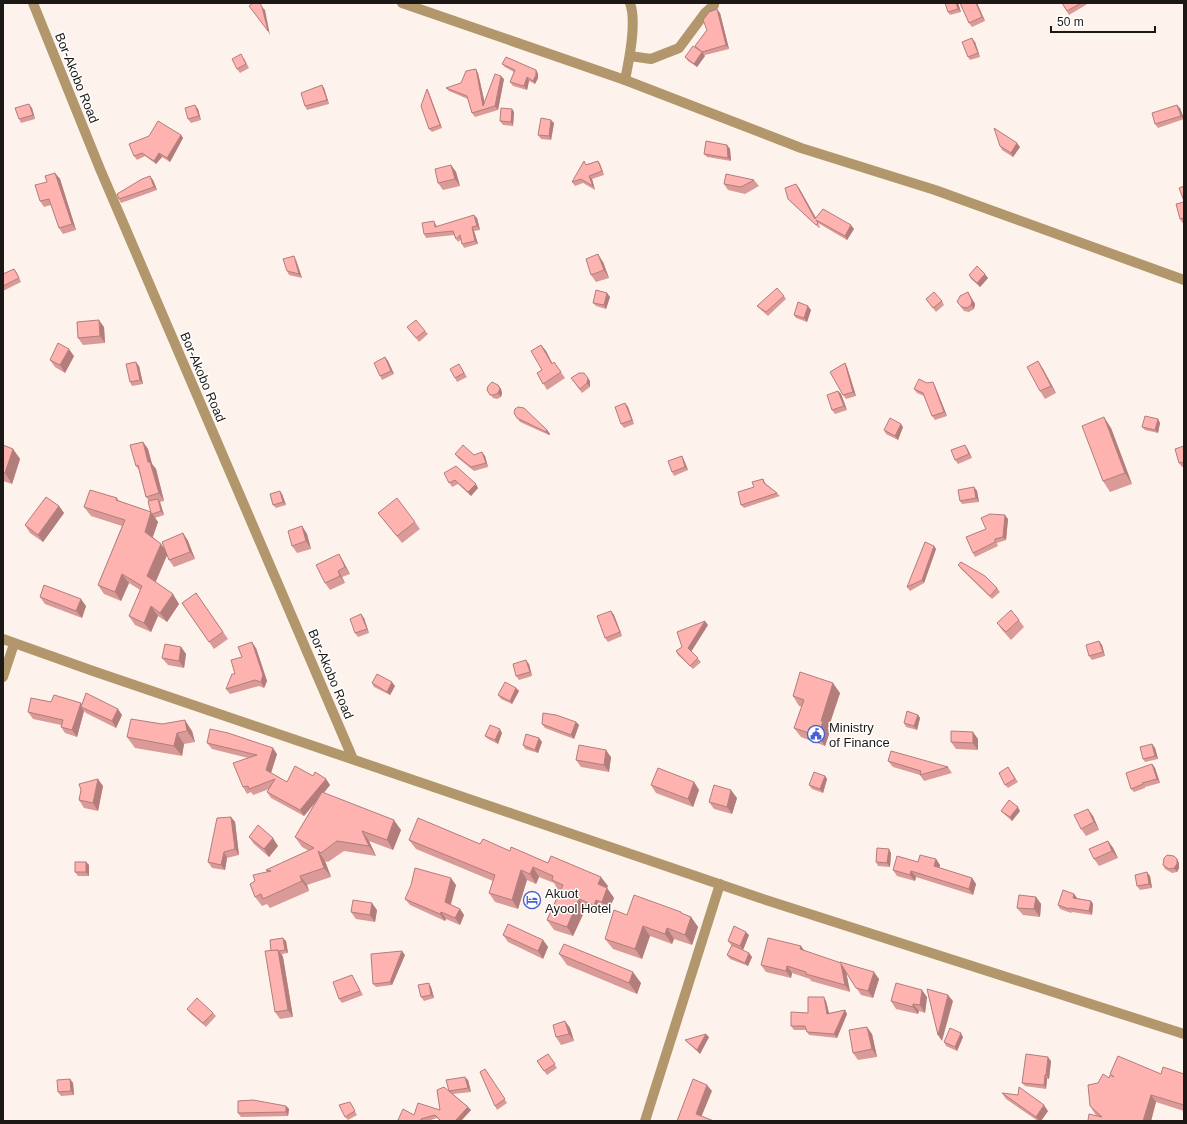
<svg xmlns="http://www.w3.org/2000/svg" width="1187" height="1124" font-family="Helvetica,sans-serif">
	<rect width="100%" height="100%" fill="#fef3ec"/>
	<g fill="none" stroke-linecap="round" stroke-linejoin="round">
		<!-- minor -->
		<g stroke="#b2976c" stroke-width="10">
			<path d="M33 3 100 169 353 759"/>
			<path d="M402 3 625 80 801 148 935 190 1184 280"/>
			<path d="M630 56 651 59 679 48 705 13 714 5V3"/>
			<path d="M625 80C629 60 637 22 630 3"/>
			<path d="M3 639 93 671 760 898 1184 1034"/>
			<path d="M3 677 14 644"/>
			<path d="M645 1121 720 884"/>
		</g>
	</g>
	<!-- wall -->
	<g fill="#da9a97">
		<path d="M958 3 961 12 950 15 948 12Z"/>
		<path d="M960 3H977L985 21 972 27 969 23Z"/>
		<path d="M1062 3H1089L1069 15Z"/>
		<path d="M720 13 729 49 705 55 704 54 705 56 697 67 688 61 685 57 698 49 695 46Z"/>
		<path d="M975 42 980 57 970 60 968 57Z"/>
		<path d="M244 58 249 68 240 73 237 69Z"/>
		<path d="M502 64 536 70 538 74V78L535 84 529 81 527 90 513 86 510 82 514 72 505 67Z"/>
		<path d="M478 73 485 103 504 79 498 110 475 117 472 113 468 99 449 91 446 88 461 83Z"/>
		<path d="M324 88 329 104 307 110 305 106Z"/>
		<path d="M427 89 429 93 442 128 432 132 429 129Z"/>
		<path d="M32 108 35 119 21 123 19 119Z"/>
		<path d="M1180 108 1184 119 1158 128 1155 124Z"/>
		<path d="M198 109 201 120 191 123 188 119Z"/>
		<path d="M512 109 514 112 513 126 503 125 500 121Z"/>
		<path d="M554 123 551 140 541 139 538 135Z"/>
		<path d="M181 135 183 138 170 162 162 157 156 164 145 156 137 160 134 156Z"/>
		<path d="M727 145 730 149 731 161 707 157 704 154Z"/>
		<path d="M1000 146 1020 147 1013 157 1002 150Z"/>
		<path d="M598 161 600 164 604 175 592 179 595 190 583 183 575 186 572 182 587 164Z"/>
		<path d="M451 165 456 172 460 186 443 190 438 183Z"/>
		<path d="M55 173 60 179 76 230 63 234 59 228 51 205 44 207 40 201 47 182Z"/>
		<path d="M153 180 157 190 121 203 119 199Z"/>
		<path d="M754 180 759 186 745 194 728 190 724 184Z"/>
		<path d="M799 188 816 218 854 229 847 240 818 223 820 227 819 228 791 202 788 199Z"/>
		<path d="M1184 202V225L1180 219Z"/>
		<path d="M477 218 480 230 474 231 478 244 464 248 462 244 461 240 458 242 456 239 454 235 426 238 424 234 436 225 437 227Z"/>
		<path d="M296 260 302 278 289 275 287 271Z"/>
		<path d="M603 262 609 278 596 282 591 275Z"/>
		<path d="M14 269 17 273 21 282 3 291V274Z"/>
		<path d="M969 275 988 278 980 287 971 279Z"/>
		<path d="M968 292 975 304 974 309 969 312 964 311 957 302Z"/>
		<path d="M607 293 610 297 606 309 596 306 593 303Z"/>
		<path d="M784 296 786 299 768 316 760 309 757 306Z"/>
		<path d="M926 299 942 301 944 305 936 312Z"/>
		<path d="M811 310 807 322 796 318 794 315Z"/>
		<path d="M104 327 105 343 83 345 78 338Z"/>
		<path d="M407 327 425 331 428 334 419 342Z"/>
		<path d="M541 345 546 351 552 364 554 362 565 378 547 390 537 373 542 370Z"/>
		<path d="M74 356 65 373 55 367 50 360Z"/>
		<path d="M385 357 388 361 394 374 382 380 380 376Z"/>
		<path d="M1038 361 1043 369 1056 393 1045 399 1040 391Z"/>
		<path d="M845 363 847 367 856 396 846 399 843 395Z"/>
		<path d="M139 366 143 384 132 386 130 382Z"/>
		<path d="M461 367 467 377 457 382 455 378Z"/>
		<path d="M571 378 590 381V387L582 393Z"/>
		<path d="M927 383 935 386 947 416 935 420 932 416 924 396 917 393 914 389Z"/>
		<path d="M498 385 501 389 502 393 501 397 497 399 493 398 487 390Z"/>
		<path d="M838 391 841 394 847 410 835 414 832 410Z"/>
		<path d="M625 403 628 407 634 424 624 428 621 424Z"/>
		<path d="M514 413 547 430 550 434 549 435 520 422Z"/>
		<path d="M1158 419 1160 423 1158 433 1145 430 1142 427Z"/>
		<path d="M903 427 898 440 886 434 884 430Z"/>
		<path d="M1111 428 1132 484 1110 492 1103 481Z"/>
		<path d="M143 442 148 449 152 464 156 469 164 501 160 502 164 515 155 518 158 522 153 537 164 548 183 533 188 541 195 559 174 567 169 560 167 555 155 582 179 604 167 622 158 616 151 632 135 625 129 616 140 590 129 583 121 601 104 594 98 585 122 526 91 516 84 507 117 498 119 501 151 512 149 501 146 497 139 470 136 466Z"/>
		<path d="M3 445 13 449 20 459 12 484 3 481Z"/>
		<path d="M1184 446V466L1182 467 1179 463Z"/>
		<path d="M967 448 972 458 958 464 955 460Z"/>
		<path d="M455 454 485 456 488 467 474 471 458 458Z"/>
		<path d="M684 460 688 470 674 476 672 472Z"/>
		<path d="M444 473 478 488 471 496 458 484 452 487Z"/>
		<path d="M763 479 766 484 777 493 780 496 744 508 741 505 754 487Z"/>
		<path d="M974 487 977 491 979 502 962 504 960 501Z"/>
		<path d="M282 494 286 505 276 508 273 505Z"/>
		<path d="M59 506 64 513 43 542 30 533 25 525Z"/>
		<path d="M378 513 415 522 420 529 402 543Z"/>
		<path d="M1008 519 1006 540 997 543 998 546 975 557 973 553Z"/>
		<path d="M302 526 307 534 311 549 297 553 292 546Z"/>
		<path d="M934 546 936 549 924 583 910 591 907 587Z"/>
		<path d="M339 554 343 561 350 574 342 577 345 583 330 590 325 583Z"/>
		<path d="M958 565 997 588 1000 592 992 599 961 569Z"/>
		<path d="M196 593 228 639 214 649 182 603Z"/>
		<path d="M40 597 86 606 82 618 45 604Z"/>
		<path d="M611 611 614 615 622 636 608 642 605 638Z"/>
		<path d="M364 618 369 633 358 637 355 633Z"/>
		<path d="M1019 620 1024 627 1011 640 1002 630 997 623Z"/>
		<path d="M708 625 691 651 701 662 693 669 678 655 676 651 682 647Z"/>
		<path d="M1099 641 1102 645 1105 656 1092 660 1089 656Z"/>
		<path d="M181 647 186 654 184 668 168 665 162 658Z"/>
		<path d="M256 648 267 681 264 688 259 686 230 694 226 689 235 674 242 657Z"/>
		<path d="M529 664 532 676 519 680 516 676Z"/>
		<path d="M372 683 395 686 390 695 374 687Z"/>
		<path d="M516 688 519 691 512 704 501 699 498 695Z"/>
		<path d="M840 693 828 729 830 731 825 746 801 737 794 728 802 707 799 706 793 696Z"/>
		<path d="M51 702 82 705 122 715 116 728 86 713 84 711 77 737 65 733 61 727V725L33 719 28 712Z"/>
		<path d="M918 715 920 718 917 730 906 727 904 723Z"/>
		<path d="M576 722 579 725 574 739 545 728 542 724Z"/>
		<path d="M192 731 195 742 184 744 182 756 135 748 127 737Z"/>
		<path d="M502 733 498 744 488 739 485 736Z"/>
		<path d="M539 738 542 742 538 753 525 749 523 745Z"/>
		<path d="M978 739V750L956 749 951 742Z"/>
		<path d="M207 743 277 754 271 773 287 782 313 776 326 779 330 785 324 793 401 830 393 850 369 841 376 856 344 851 328 862 325 861 331 877 307 885 309 891 270 908 267 904 262 906 255 897V881L267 872 266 870 309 851 302 847 295 837 316 801 304 816 271 798 267 792 269 789 253 795 251 792 247 794 243 787 248 758 212 749Z"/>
		<path d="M1152 744 1155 748 1158 759 1145 762 1143 759Z"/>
		<path d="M611 757 609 772 581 767 576 760Z"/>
		<path d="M888 761 948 767 952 773 924 781 920 775 893 767Z"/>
		<path d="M1152 764 1155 768 1160 783 1145 787V788L1134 792 1131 789Z"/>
		<path d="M1008 767 1018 782 1008 788 1005 785Z"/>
		<path d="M825 776 827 779 823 793 812 789 809 785Z"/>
		<path d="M694 782 699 790 693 807 656 793 651 785Z"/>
		<path d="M103 786 98 811 84 808 79 800 81 790Z"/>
		<path d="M737 798 732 814 714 809 709 802Z"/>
		<path d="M1001 811H1020L1012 821 1004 814Z"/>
		<path d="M1093 816 1099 830 1086 836 1081 829Z"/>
		<path d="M231 817 235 822 239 855 227 858 225 870 212 868 208 862Z"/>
		<path d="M249 837 278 846 269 857 254 844Z"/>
		<path d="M409 840 480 844 510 851 548 863 608 886 607 888 614 898 608 911 603 909 601 915 586 908 573 936 554 930 547 920 560 890H558L554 883 539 877 536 884 527 880 518 909 495 902 489 893 493 881 416 849Z"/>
		<path d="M1108 841 1113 848 1118 858 1099 866 1094 859Z"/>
		<path d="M891 853 890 867 878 866 876 862Z"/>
		<path d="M936 859 940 865 939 868 972 878 976 884 973 895 916 877 915 881 897 876 893 870 918 862Z"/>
		<path d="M86 862 89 865V876H78L75 872Z"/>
		<path d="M1179 863V868L1177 872 1172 873 1165 869 1163 865Z"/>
		<path d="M1150 876 1152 888 1140 890 1137 886Z"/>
		<path d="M456 885 451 905 460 909 464 915 460 925 446 919 445 921 410 905 405 899Z"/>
		<path d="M1074 894 1077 898 1091 901 1093 904 1092 915 1072 912 1071 913 1060 909 1058 905Z"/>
		<path d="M1036 897 1041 904 1040 917 1023 915 1017 908Z"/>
		<path d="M377 910 375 922 356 919 351 912Z"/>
		<path d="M681 912 682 914 691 917 698 927 692 945 674 939 672 944 650 936 642 959 613 949 605 939 627 915Z"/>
		<path d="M503 935 543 940 548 947 543 959 508 942Z"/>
		<path d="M749 935 743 950 731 945 728 941Z"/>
		<path d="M286 941 288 953 282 954 283 957 293 1017 280 1019 275 1012 271 951Z"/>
		<path d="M804 951 879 979 873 998 861 995 846 972 850 992 811 981 810 979 792 973 791 978 766 972 761 965Z"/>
		<path d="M749 953 752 957 748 966 730 959 727 955Z"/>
		<path d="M559 954 641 983 637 994 567 965Z"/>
		<path d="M405 955 392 985 376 987 373 984Z"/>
		<path d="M352 975 363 995 342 1003 339 999Z"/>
		<path d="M431 987 434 998 424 1001 421 997Z"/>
		<path d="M927 997 925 1013 919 1011 918 1014 896 1009 891 1001Z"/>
		<path d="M826 1001 829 1013 845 1010 847 1014 837 1038 809 1035 806 1030H794L791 1026 808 1013Z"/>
		<path d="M187 1009 213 1013 216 1016 206 1027 190 1013Z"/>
		<path d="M565 1021 570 1028 574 1041 561 1045 556 1037Z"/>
		<path d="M872 1034 877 1057 858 1060 853 1053Z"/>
		<path d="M709 1037 700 1054 688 1043 685 1040Z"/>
		<path d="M963 1037 957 1051 946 1046 944 1042Z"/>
		<path d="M548 1054 557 1068 547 1075 537 1061Z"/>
		<path d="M1051 1061 1049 1079H1047L1046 1089 1025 1086 1022 1083Z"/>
		<path d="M485 1069 507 1103 497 1110 495 1106Z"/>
		<path d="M1110 1074H1184V1111L1156 1102 1151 1121H1088V1120L1097 1116 1095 1114 1090 1106 1098 1083 1112 1076Z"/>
		<path d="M70 1079 73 1083 74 1095 61 1096 58 1092Z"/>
		<path d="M468 1080 471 1092 453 1094 468 1107 471 1110 461 1121H440L437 1118 428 1121H398V1120L414 1115 440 1110 449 1091Z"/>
		<path d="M1002 1093 1048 1111 1041 1121H1038L1006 1099Z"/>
		<path d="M286 1106 289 1109 288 1116 241 1117 238 1113Z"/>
		<path d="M352 1106 357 1115 348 1120 345 1117Z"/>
	</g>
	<!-- shaded-wall -->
	<g fill="#b27d7b">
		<path d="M956 3H958L961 12 958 9Z"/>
		<path d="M976 3H977L985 21 982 17Z"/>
		<path d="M262 7 265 10 270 35 268 31Z"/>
		<path d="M717 9 720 13 729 49 726 45Z"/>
		<path d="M972 38 975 42 980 57 978 53Z"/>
		<path d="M702 52 705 56 697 67 694 64Z"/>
		<path d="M476 69 478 73 486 110 483 106Z"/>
		<path d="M536 70 538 74V78L535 84 533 81Z"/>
		<path d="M501 76 504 79 498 110 495 106Z"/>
		<path d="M527 77 529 81 527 90 524 86Z"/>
		<path d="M322 85 324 88 329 104 327 100Z"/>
		<path d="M427 89 429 93 442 128 440 125Z"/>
		<path d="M29 104 32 108 35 119 33 115Z"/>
		<path d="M195 105 198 109 201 120 199 116Z"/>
		<path d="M1177 105 1180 108 1184 119 1181 116Z"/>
		<path d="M512 109 514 112 513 126 511 122Z"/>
		<path d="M551 120 554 123 551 140 549 136Z"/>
		<path d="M181 135 183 138 170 162 167 158Z"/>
		<path d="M1017 143 1020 147 1013 157 1011 153Z"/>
		<path d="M727 145 730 149 731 161 728 158Z"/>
		<path d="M159 153 162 157 156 164 154 161Z"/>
		<path d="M598 161 600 164 604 175 602 171Z"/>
		<path d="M451 165 456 172 460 186 455 179Z"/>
		<path d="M55 173 60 179 76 230 72 224Z"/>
		<path d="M150 176 153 180 157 190 154 187Z"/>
		<path d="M589 176 592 179 595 190 593 186Z"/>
		<path d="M796 184 799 188 817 220 815 219Z"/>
		<path d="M474 215 477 218 480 230 477 226Z"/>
		<path d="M434 221 436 225 437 231 435 227Z"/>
		<path d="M851 225 854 229 847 240 845 236Z"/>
		<path d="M472 227 474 231 478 244 475 241Z"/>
		<path d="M598 254 603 262 609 278 604 270Z"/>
		<path d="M294 256 296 260 302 278 299 274Z"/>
		<path d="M985 274 988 278 980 287 977 283Z"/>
		<path d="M968 292 975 304 974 309 971 305Z"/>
		<path d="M607 293 610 297 606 309 604 305Z"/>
		<path d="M808 306 811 310 807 322 804 318Z"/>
		<path d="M99 320 104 327 105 343 100 336Z"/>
		<path d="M541 345 546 351 556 370 552 364Z"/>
		<path d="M69 349 74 356 65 373 60 365Z"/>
		<path d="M385 357 388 361 394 374 391 371Z"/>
		<path d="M1038 361 1043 369 1056 393 1051 386Z"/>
		<path d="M136 362 139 366 143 384 140 380Z"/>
		<path d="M845 363 847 367 856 396 853 392Z"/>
		<path d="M588 378 590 381V387L587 383Z"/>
		<path d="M933 382 935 386 947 416 944 412Z"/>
		<path d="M498 385 501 389 502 393 501 397 498 393Z"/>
		<path d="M838 391 841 394 847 410 844 406Z"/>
		<path d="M625 403 628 407 634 424 632 420Z"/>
		<path d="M1104 417 1111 428 1132 484 1125 473Z"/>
		<path d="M1158 419 1160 423 1158 433 1155 430Z"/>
		<path d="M901 424 903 427 898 440 895 436Z"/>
		<path d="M547 430 550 434 549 435 546 432Z"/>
		<path d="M143 442 148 449 152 464 156 469 164 501 159 493 148 462Z"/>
		<path d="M965 445 967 448 972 458 969 454Z"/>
		<path d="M13 449 20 459 12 484 5 473Z"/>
		<path d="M482 452 485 456 488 467 486 463Z"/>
		<path d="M682 456 684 460 688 470 685 467Z"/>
		<path d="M476 484 478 488 471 496 468 492Z"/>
		<path d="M974 487 977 491 979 502 976 498Z"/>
		<path d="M280 491 282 494 286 505 283 502Z"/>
		<path d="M158 499 160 502 164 515 161 511Z"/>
		<path d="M59 506 64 513 43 542 38 535Z"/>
		<path d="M151 512 158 522 151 541 145 532Z"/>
		<path d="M1005 515 1008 519 1006 540 1003 537Z"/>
		<path d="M302 526 307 534 311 549 306 541Z"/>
		<path d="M183 533 188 541 195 559 190 552Z"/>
		<path d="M161 544 168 553 154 586 147 576Z"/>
		<path d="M934 546 936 549 924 583 922 580Z"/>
		<path d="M339 554 343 561 350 574 345 567Z"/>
		<path d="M338 571 342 577 345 583 340 576Z"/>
		<path d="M122 574 129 583 121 601 115 592Z"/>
		<path d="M173 594 179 604 167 622 160 613Z"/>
		<path d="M81 599 86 606 82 618 76 611Z"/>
		<path d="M151 606 158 616 151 632 144 623Z"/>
		<path d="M611 611 614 615 622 636 620 632Z"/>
		<path d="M361 614 364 618 369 633 367 629Z"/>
		<path d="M705 621 708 625 691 652 688 648Z"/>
		<path d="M1099 641 1102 645 1105 656 1103 652Z"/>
		<path d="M252 642 256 648 267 681 264 688 261 682Z"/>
		<path d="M181 647 186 654 184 668 179 661Z"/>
		<path d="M526 660 529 664 532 676 530 672Z"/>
		<path d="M392 682 395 686 390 695 387 692Z"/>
		<path d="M833 683 840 693 828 729 830 731 825 746 818 736 821 721Z"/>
		<path d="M516 688 519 691 512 704 510 701Z"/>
		<path d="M81 703 84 708 81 707 84 711 77 737 72 730Z"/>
		<path d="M118 709 122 715 116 728 112 721Z"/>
		<path d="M918 715 920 718 917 730 914 726Z"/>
		<path d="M185 720 192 731 195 742 187 731Z"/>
		<path d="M576 722 579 725 574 739 571 735Z"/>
		<path d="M500 729 502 733 498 744 495 740Z"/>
		<path d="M973 732 978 739V750L973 743Z"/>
		<path d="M177 733 184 744 182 756 174 746Z"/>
		<path d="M539 738 542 742 538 753 535 750Z"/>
		<path d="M1152 744 1155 748 1158 759 1155 756Z"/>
		<path d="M273 748 277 754 270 776 266 770Z"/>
		<path d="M606 750 611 757 609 772 604 765Z"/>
		<path d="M1152 764 1155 768 1160 783 1157 779Z"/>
		<path d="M825 776 827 779 823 793 820 789Z"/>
		<path d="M98 779 103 786 98 811 93 803Z"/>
		<path d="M326 779 330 785 304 816 300 810Z"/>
		<path d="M694 782 699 790 693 807 688 799Z"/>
		<path d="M731 790 737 798 732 814 727 807Z"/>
		<path d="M1018 807 1020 811 1012 821 1010 817Z"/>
		<path d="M1088 809 1093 816 1099 830 1094 822Z"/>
		<path d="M231 817 235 822 239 855 235 849Z"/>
		<path d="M394 820 401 830 393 850 387 840Z"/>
		<path d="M362 831 369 841 376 856 369 846Z"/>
		<path d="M273 838 278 846 269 857 264 849Z"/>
		<path d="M1108 841 1113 848 1118 858 1112 851Z"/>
		<path d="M889 849 891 853 890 867 887 863Z"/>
		<path d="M318 851 325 861 331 877 324 868Z"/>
		<path d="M224 852 227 858 225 870 221 865Z"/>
		<path d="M936 859 940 865 938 872 934 866Z"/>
		<path d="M1177 859 1179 863V868L1177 872 1174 868Z"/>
		<path d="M86 862 89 865V876L86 872Z"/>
		<path d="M533 867 539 877 536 884 530 874Z"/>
		<path d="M521 870 527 880 518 909 512 900Z"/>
		<path d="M911 871 916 877 915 881 910 875Z"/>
		<path d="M1147 872 1150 876 1152 888 1149 884Z"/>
		<path d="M300 876 307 885 309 891 302 881Z"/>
		<path d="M601 877 608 886 607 888 614 898 608 911 602 902 598 884Z"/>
		<path d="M451 878 456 885 449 909 445 902Z"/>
		<path d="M972 878 976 884 973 895 969 889Z"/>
		<path d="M1074 894 1077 898 1076 901 1073 898Z"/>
		<path d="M1036 897 1041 904 1040 917 1034 909Z"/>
		<path d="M579 899 586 908 573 936 567 927Z"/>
		<path d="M596 900 603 909 601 915 594 905Z"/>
		<path d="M1091 901 1093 904 1092 915 1089 911Z"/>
		<path d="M372 903 377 910 375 922 370 915Z"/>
		<path d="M460 909 464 915 460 925 455 918Z"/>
		<path d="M441 912 446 919 445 921 440 914Z"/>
		<path d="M691 917 698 927 692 945 685 935Z"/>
		<path d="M643 926 650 936 642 959 635 949Z"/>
		<path d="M667 928 674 939 672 944 665 934Z"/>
		<path d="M746 932 749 935 743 950 740 946Z"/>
		<path d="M283 938 286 941 288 953 285 950Z"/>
		<path d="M543 940 548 947 543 959 538 951Z"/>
		<path d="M801 946 806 953 800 949Z"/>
		<path d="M278 950 283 957 293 1017 288 1010Z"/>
		<path d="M402 951 405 955 392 985 390 982Z"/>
		<path d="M749 953 752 957 748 966 745 963Z"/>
		<path d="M841 964 846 971 850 992 845 985Z"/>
		<path d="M787 966 792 973 791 978 786 971Z"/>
		<path d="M633 972 641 983 637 994 629 983Z"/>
		<path d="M874 972 879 979 873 998 868 991Z"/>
		<path d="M429 983 431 987 434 998 431 995Z"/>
		<path d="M922 990 927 997 925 1013 920 1005Z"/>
		<path d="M948 995 953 1001 942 1041 938 1035Z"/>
		<path d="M824 997 826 1001 830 1017 827 1014Z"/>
		<path d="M913 1004 919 1011 918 1014 913 1007Z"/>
		<path d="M845 1010 847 1014 837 1038 834 1034Z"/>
		<path d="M565 1021 570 1028 574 1041 569 1034Z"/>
		<path d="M867 1027 872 1034 877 1057 872 1049Z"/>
		<path d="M961 1033 963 1037 957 1051 955 1047Z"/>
		<path d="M706 1034 709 1037 700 1054 697 1050Z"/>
		<path d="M1048 1057 1051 1061 1049 1079 1046 1075Z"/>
		<path d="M1045 1075 1047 1079 1046 1089 1044 1085Z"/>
		<path d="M465 1077 468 1080 471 1092 468 1088Z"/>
		<path d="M70 1079 73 1083 74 1095 71 1091Z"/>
		<path d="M707 1085 712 1091 700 1120 696 1114Z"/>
		<path d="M1151 1095 1156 1102 1151 1121H1143Z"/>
		<path d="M1044 1105 1048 1111 1041 1121H1039L1036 1117Z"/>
		<path d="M286 1106 289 1109 288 1116 286 1112Z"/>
		<path d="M468 1107 471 1110 461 1121H455Z"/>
	</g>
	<!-- building -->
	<g fill="#feb3b0" stroke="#b27d7b">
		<path d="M253 3H260L262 7 268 31 249 6Z"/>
		<path d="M945 3H956L958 9 948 12Z"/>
		<path d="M960 3H976L982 17 969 23Z"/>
		<path d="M1062 3H1081L1067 11Z"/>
		<path d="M717 9 726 45 702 52 695 46 707 30 703 20 709 12Z"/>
		<path d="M972 38 978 53 968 57 962 42Z"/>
		<path d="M693 46 702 52 694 64 685 57Z"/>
		<path d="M241 54 246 64 237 69 232 59Z"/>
		<path d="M506 57 536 70V75L533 81 527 77 524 86 510 82 515 70 502 64Z"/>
		<path d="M476 69 483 106 495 74 501 76 495 106 472 113 467 96 446 88 461 83 466 71Z"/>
		<path d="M322 85 327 100 305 106 301 93Z"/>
		<path d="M427 89 440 125 429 129 421 106Z"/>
		<path d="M29 104 33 115 19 119 15 108Z"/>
		<path d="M195 105 199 116 188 119 185 108Z"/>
		<path d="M1177 105 1181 116 1155 124 1152 113Z"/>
		<path d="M501 108 512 109 511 122 500 121Z"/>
		<path d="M541 118 551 120 549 136 538 135Z"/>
		<path d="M158 121 181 135 167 158 159 153 154 161 142 153 134 156 129 144 149 136Z"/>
		<path d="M994 128 1017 143 1011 153 1000 146Z"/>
		<path d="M706 141 727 145 728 158 704 154Z"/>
		<path d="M584 161 586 165 598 161 602 171 589 176 593 186 581 179 572 182Z"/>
		<path d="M451 165 455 179 438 183 435 169Z"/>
		<path d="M55 173 72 224 59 228 49 199 40 201 35 185 47 182 45 176Z"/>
		<path d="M726 174 754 180 741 187 724 184Z"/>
		<path d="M150 176 154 187 119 199 117 194 142 179Z"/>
		<path d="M796 184 815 219 823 209 851 225 845 236 816 220 818 223 816 225 788 199 785 188Z"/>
		<path d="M1184 186V201L1179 188Z"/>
		<path d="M1184 202V218L1180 219 1176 204Z"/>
		<path d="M474 215 477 226 472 227 475 241 462 244 460 235 456 239 453 231 424 234 422 223 434 221 435 227Z"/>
		<path d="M598 254 604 270 591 275 586 259Z"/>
		<path d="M294 256 299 274 287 271 283 259Z"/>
		<path d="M977 266 985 274 977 283 969 275Z"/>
		<path d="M14 269 19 278 3 286V274Z"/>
		<path d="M777 288 784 296 766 312 757 306Z"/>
		<path d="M596 290 607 293 604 305 593 303Z"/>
		<path d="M934 292 942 301 933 308 926 299Z"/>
		<path d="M968 292 972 301 971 305 967 308 962 307 957 302 960 296Z"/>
		<path d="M798 302 808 306 804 318 794 315Z"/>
		<path d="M99 320 100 336 78 338 77 322Z"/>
		<path d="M416 320 425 331 416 338 407 327Z"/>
		<path d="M58 343 69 349 60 365 50 360Z"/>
		<path d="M541 345 552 364 554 362 561 372 543 384 537 373 542 370 531 351Z"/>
		<path d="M385 357 391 371 380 376 374 363Z"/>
		<path d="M1038 361 1051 386 1040 391 1027 367Z"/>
		<path d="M136 362 140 380 130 382 126 364Z"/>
		<path d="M845 363 853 392 843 395 830 372Z"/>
		<path d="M459 364 464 373 455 378 450 369Z"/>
		<path d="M579 373H584L588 378 587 383 580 389 571 378Z"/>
		<path d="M919 379 927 383 933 382 944 412 932 416 923 393 914 389Z"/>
		<path d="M492 382 498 385 500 389 498 393 494 395H490L487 390 488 386Z"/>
		<path d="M838 391 844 406 832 410 827 395Z"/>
		<path d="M625 403 632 420 621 424 615 407Z"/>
		<path d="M518 407 524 408 547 430 546 432 517 418 514 413 515 409Z"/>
		<path d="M1145 416 1158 419 1155 430 1142 427Z"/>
		<path d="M1104 417 1125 473 1103 481 1082 426Z"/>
		<path d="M890 418 901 424 895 436 884 430Z"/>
		<path d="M143 442 148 462H150L159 493 146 497 138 465 136 466 130 445Z"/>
		<path d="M3 445 13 449 5 473H3Z"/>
		<path d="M463 445 474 455 482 452 486 463 471 467 455 454Z"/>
		<path d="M965 445 969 454 955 460 951 450Z"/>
		<path d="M1184 446V462L1179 463 1175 449Z"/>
		<path d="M682 456 685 467 672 472 668 461Z"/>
		<path d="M456 466 476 484 468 492 455 480 449 483 444 473Z"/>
		<path d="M763 479 764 483 777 493 741 505 738 492 754 487 752 482Z"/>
		<path d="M974 487 976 498 960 501 958 490Z"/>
		<path d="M90 490 117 498 116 500 151 512 145 532 161 544 147 576 173 594 160 613 151 606 144 623 129 616 142 586 122 574 115 592 98 585 125 520 84 507Z"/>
		<path d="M280 491 283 502 273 505 270 494Z"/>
		<path d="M46 497 59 506 38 535 25 525Z"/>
		<path d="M397 498 415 522 397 536 378 513Z"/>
		<path d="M158 499 161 511 152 514 151 513 148 501Z"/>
		<path d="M990 514 1005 515 1003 537 995 539V542L973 553 966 537 986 529 981 518Z"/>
		<path d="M302 526 306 541 292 546 288 531Z"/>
		<path d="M183 533 190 552 169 560 162 542Z"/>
		<path d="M925 542 934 546 922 580 907 587Z"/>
		<path d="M339 554 345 567 338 571 340 576 325 583 316 565Z"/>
		<path d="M961 562 985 576 997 588 990 596 958 565Z"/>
		<path d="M44 585 81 599 76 611 40 597Z"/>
		<path d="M196 593 223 632 209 642 182 603Z"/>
		<path d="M1011 610 1019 620 1006 632 997 623Z"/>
		<path d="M611 611 620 632 605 638 597 616Z"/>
		<path d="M361 614 367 629 355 633 350 619Z"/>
		<path d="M705 621 688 648 698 658 690 666 676 651 682 647 677 632Z"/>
		<path d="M1099 641 1103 652 1089 656 1086 645Z"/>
		<path d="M252 642 263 675 261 682 255 680 226 689 232 674H235L231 660 242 657 238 647Z"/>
		<path d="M165 644 181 647 179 661 162 658Z"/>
		<path d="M526 660 530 672 516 676 513 664Z"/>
		<path d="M800 672 833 683 821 721H823L818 736 794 728 804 700 793 696Z"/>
		<path d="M377 674 392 682 387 692 372 683Z"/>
		<path d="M505 682 516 688 510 701 498 695Z"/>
		<path d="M86 693 118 709 112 721 81 707Z"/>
		<path d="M54 695 81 703 72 730 61 727 63 720 28 712 31 698 51 702Z"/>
		<path d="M907 711 918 715 914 726 904 723Z"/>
		<path d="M543 713 556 715 576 722 571 735 542 724Z"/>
		<path d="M131 719 162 724 185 720 187 731 177 733 174 746 127 737Z"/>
		<path d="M490 725 500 729 495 740 485 736Z"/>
		<path d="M210 729 228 733 273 748 266 770 287 782 295 766 313 776 315 772 326 779 300 810 267 792 275 779 249 789 248 786 243 787 233 763 257 755 207 743Z"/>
		<path d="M951 731 973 732V743L951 742Z"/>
		<path d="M526 734 539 738 535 750 523 745Z"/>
		<path d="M1152 744 1155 756 1143 759 1140 747Z"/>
		<path d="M579 745 606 750 604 765 576 760Z"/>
		<path d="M891 751 948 767 920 775 921 771 888 761Z"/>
		<path d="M1152 764 1157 779 1142 783 1143 784 1131 789 1126 773Z"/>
		<path d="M1008 767 1015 779 1005 785 999 773Z"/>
		<path d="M658 768 694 782 688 799 651 785Z"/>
		<path d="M814 772 825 776 820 789 809 785Z"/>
		<path d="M98 779 93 803 79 800 81 790 79 784Z"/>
		<path d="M714 785 731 790 727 807 709 802Z"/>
		<path d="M322 792 394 820 387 840 362 831 369 846 337 841 321 853 318 851 324 868 300 876 302 881 263 899 261 894 255 897 250 884 255 881 253 875 271 871 266 870 314 848 295 837Z"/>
		<path d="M1009 800 1018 807 1010 817 1001 811Z"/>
		<path d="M1088 809 1094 822 1081 829 1074 815Z"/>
		<path d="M231 817 235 849 224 852 221 865 208 862 217 818Z"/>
		<path d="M418 818 480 844 483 839 510 851 511 847 548 863 551 856 601 877 598 884 607 888 602 902 596 900 594 905 579 899 567 927 547 920 563 885 552 880 553 876 533 867 530 874 521 870 512 900 489 893 495 875 409 840Z"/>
		<path d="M258 825 273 838 264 849 249 837Z"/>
		<path d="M1108 841 1112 851 1094 859 1089 849Z"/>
		<path d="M877 848 889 849 887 863 876 862Z"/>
		<path d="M920 855 936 859 934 866 972 878 969 889 911 871 910 875 893 870 897 856 918 862Z"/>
		<path d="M1167 855 1174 856 1177 859V864L1174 868 1169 869 1163 865 1164 858Z"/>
		<rect x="75" y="862" width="11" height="10"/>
		<path d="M415 868 451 878 445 902 460 909 455 918 441 912 440 914 405 899 411 885Z"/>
		<path d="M1147 872 1149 884 1137 886 1135 875Z"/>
		<path d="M1063 890 1074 894 1073 898 1091 901 1089 911 1069 908V909L1058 905Z"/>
		<path d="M634 895 681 912V913L691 917 685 935 667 928 665 934 643 926 635 949 605 939 614 910 627 915Z"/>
		<path d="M1019 895 1036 897 1034 909 1017 908Z"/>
		<path d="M353 900 372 903 370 915 351 912Z"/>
		<path d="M508 924 543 940 538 951 503 935Z"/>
		<path d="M734 926 746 932 740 946 728 941Z"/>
		<path d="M283 938 285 950 279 951 278 950 271 951 270 940Z"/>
		<path d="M768 938 801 946 800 949 841 963 840 962 874 972 868 991 856 988 841 964 845 985 806 974V972L787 966 786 971 761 965Z"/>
		<path d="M564 944 633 972 629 983 559 954Z"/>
		<path d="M732 945 749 953 745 963 727 955Z"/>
		<path d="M278 950 288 1010 275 1012 265 951Z"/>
		<path d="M402 951 390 982 373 984 371 954Z"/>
		<path d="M352 975 360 991 339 999 333 982Z"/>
		<path d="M429 983 431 995 421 997 418 985Z"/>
		<path d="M896 983 922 990 920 1005 913 1004V1007L891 1001Z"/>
		<path d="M927 989 948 995 938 1035 931 1006Z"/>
		<path d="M808 997H824L827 1014 845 1010 834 1034 807 1032 805 1026H791V1012L808 1013Z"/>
		<path d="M197 998 213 1013 203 1023 187 1009Z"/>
		<path d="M565 1021 569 1034 556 1037 553 1025Z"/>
		<path d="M867 1027 872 1049 853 1053 849 1030Z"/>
		<path d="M950 1028 961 1033 955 1047 944 1042Z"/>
		<path d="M706 1034 697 1050 685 1040Z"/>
		<path d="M548 1054 555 1064 544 1071 537 1061Z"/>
		<path d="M1026 1054 1048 1057 1046 1075H1045L1044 1085 1022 1083Z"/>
		<path d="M1118 1056 1161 1074 1163 1067 1184 1074V1105L1151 1095 1143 1121H1089L1088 1120 1089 1114 1102 1117 1090 1106 1088 1085 1098 1083 1103 1074 1109 1078 1110 1075 1114 1077 1110 1074Z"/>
		<path d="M485 1069 505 1099 495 1106 480 1072Z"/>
		<path d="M465 1077 468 1088 449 1091 446 1080Z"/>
		<path d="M70 1079 71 1091 58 1092 57 1080Z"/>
		<path d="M693 1079 707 1085 696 1114 714 1121H677Z"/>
		<path d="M444 1087 468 1107 455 1121H441L435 1115 421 1119V1121H400L398 1120 403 1109 414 1115 418 1103 440 1110 437 1090Z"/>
		<path d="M1019 1087 1044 1105 1036 1117 1002 1093 1018 1095Z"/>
		<path d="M253 1100 286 1106V1112L238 1113V1101Z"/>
		<path d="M350 1102 355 1111 345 1117 339 1105Z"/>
	</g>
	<!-- icons -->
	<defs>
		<g id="civic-ring" transform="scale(0.9)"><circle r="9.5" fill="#fff" stroke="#4561d5" stroke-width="1.5"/><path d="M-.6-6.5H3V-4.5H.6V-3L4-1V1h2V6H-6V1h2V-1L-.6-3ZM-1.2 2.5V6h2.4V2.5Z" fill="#4561d5"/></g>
		<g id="hotel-ring" transform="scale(0.9)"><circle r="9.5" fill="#fff" stroke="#4561d5" stroke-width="1.5"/><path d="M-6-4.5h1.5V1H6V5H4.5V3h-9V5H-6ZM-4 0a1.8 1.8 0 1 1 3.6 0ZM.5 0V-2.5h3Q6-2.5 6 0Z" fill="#4561d5"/></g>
	</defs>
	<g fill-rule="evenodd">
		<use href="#civic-ring" x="816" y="734"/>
		<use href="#hotel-ring" x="532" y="900"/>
	</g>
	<g text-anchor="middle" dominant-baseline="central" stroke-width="3" stroke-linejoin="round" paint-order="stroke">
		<!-- street labels -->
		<g font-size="13" fill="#1c1815" stroke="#fff">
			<text transform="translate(77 78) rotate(68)">Bor-Akobo Road</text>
			<text transform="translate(203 377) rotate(67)">Bor-Akobo Road</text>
			<text transform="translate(331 674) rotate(67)">Bor-Akobo Road</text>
		</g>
		<!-- poi labels -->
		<g font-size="13" fill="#1c1815" stroke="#fff" text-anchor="start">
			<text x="829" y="727">Ministry<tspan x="829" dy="15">of Finance</tspan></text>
			<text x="545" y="893">Akuot<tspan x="545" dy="15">Ayool Hotel</tspan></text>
		</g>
	</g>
	<!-- border -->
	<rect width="1187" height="1124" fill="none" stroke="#1c1815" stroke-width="8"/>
	<!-- scale -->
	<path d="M1051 26v6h104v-6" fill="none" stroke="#1c1815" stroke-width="2"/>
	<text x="1057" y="26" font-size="12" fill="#1c1815" stroke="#ffffff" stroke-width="3" paint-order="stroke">50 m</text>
</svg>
